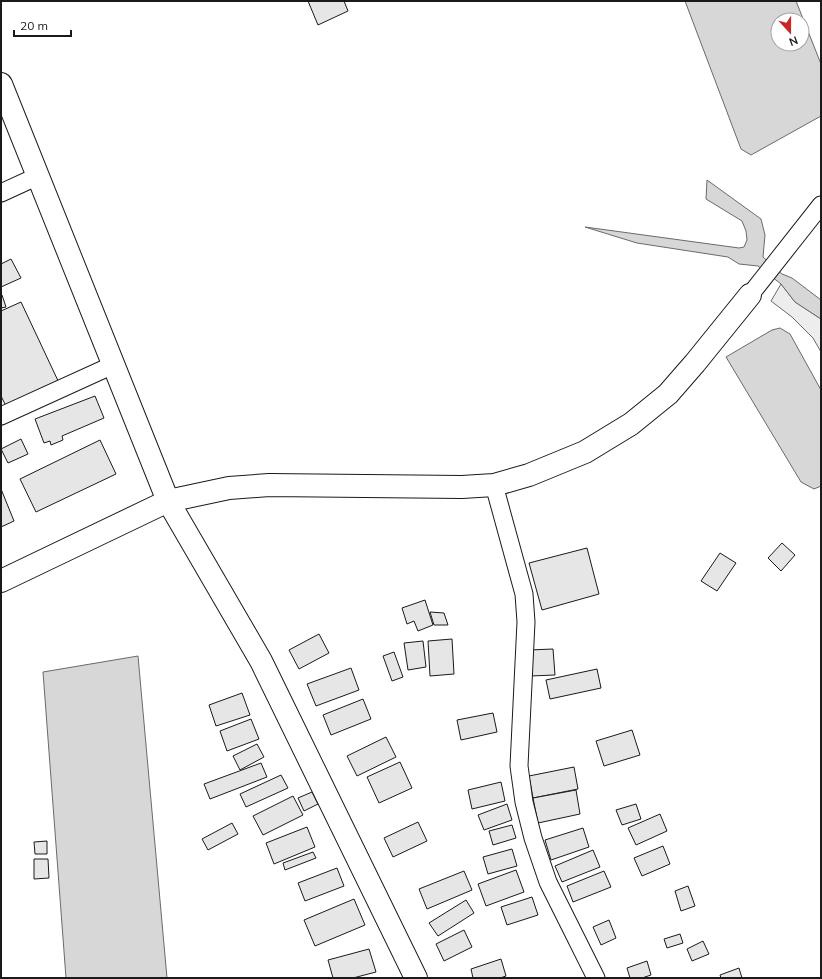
<svg xmlns="http://www.w3.org/2000/svg" width="822" height="979" font-family="Mulish,sans-serif">
	<rect width="100%" height="100%" fill="#fff"/>
	<!-- built -->
	<path fill="#ededed" stroke="#6a6a6a" d="M781 284 795 302 821 319V352L813 338 792 317 771 301Z"/>
	<!-- water -->
	<g fill="#d7d7d7" stroke="#6a6a6a" fill-rule="evenodd">
		<path d="M685 1H796L821 64V116L751 155 741 149ZM778 20H802V44H778Z"/>
		<path d="M707 180 761 219 765 235 763 257 782 274 792 278 821 300V319L795 302 781 284 758 266 739 264 728 257 637 243 585 227 739 248 744 247 747 240 746 231 742 221 706 199Z"/>
		<path d="M780 328 790 334 821 390V486L814 489 801 482 726 357 772 330Z"/>
		<path d="M138 656 167 978H66L43 672Z"/>
	</g>
	<!-- building -->
	<g fill="#e6e6e6" stroke="#1a1a1a">
		<path d="M308 1H344L348 11 318 25Z"/>
		<path d="M11 259 21 278 1 287V264Z"/>
		<path d="M1 295H2L6 307 1 308Z"/>
		<path d="M21 302 60 385 8 410 1 396V311Z"/>
		<path d="M95 396 104 418 62 436 63 440 51 445 50 441 44 443 35 419Z"/>
		<path d="M21 439 28 454 8 463 1 449Z"/>
		<path d="M100 440 116 474 36 512 20 479Z"/>
		<path d="M1 489 14 521 1 527Z"/>
		<path d="M782 543 795 555 781 571 768 558Z"/>
		<path d="M587 548 599 594 542 610 529 563Z"/>
		<path d="M720 553 736 563 717 591 701 581Z"/>
		<path d="M425 600 433 625 418 631 414 621 407 624 402 608Z"/>
		<path d="M430 612 444 613 448 625H434Z"/>
		<path d="M319 634 329 653 299 669 289 650Z"/>
		<path d="M452 639 454 674 430 676 428 641Z"/>
		<path d="M423 641 426 667 408 670 404 643Z"/>
		<path d="M553 649 555 675 530 676 529 650Z"/>
		<path d="M394 652 403 677 392 681 383 656Z"/>
		<path d="M351 668 359 690 316 706 307 684Z"/>
		<path d="M597 669 601 688 550 699 546 680Z"/>
		<path d="M242 693 250 715 216 726 209 705Z"/>
		<path d="M363 699 371 719 331 735 323 715Z"/>
		<path d="M493 713 497 732 461 740 457 720Z"/>
		<path d="M251 719 259 739 227 751 220 731Z"/>
		<path d="M632 730 640 755 604 766 596 741Z"/>
		<path d="M386 737 396 757 357 776 347 756Z"/>
		<path d="M257 744 264 757 240 770 233 756Z"/>
		<path d="M400 762 412 788 379 803 367 777Z"/>
		<path d="M261 763 267 777 210 799 204 784Z"/>
		<path d="M574 767 578 789 533 798 529 776Z"/>
		<path d="M281 775 288 788 246 807 240 794Z"/>
		<path d="M501 782 505 801 472 809 468 790Z"/>
		<path d="M576 790 580 814 538 823 533 798Z"/>
		<path d="M312 792 318 804 304 811 298 798Z"/>
		<path d="M293 796 303 815 263 835 253 816Z"/>
		<path d="M507 804 512 820 484 830 478 815Z"/>
		<path d="M636 804 641 819 622 825 616 810Z"/>
		<path d="M660 814 667 831 636 845 628 828Z"/>
		<path d="M418 822 427 841 393 857 384 838Z"/>
		<path d="M232 823 238 834 208 850 202 839Z"/>
		<path d="M512 825 516 838 493 845 489 831Z"/>
		<path d="M307 827 315 847 274 864 266 843Z"/>
		<path d="M583 828 589 847 551 860 545 840Z"/>
		<path d="M47 841V854H35L34 842Z"/>
		<path d="M663 846 670 864 642 876 634 858Z"/>
		<path d="M512 849 517 866 488 874 483 857Z"/>
		<path d="M593 850 600 867 562 882 555 866Z"/>
		<path d="M313 852 316 858 285 870 283 863Z"/>
		<path d="M34 859H48L49 878 34 879Z"/>
		<path d="M337 868 344 886 305 901 298 883Z"/>
		<path d="M516 870 524 892 486 906 478 884Z"/>
		<path d="M464 871 472 890 427 909 419 889Z"/>
		<path d="M604 871 611 887 573 902 567 886Z"/>
		<path d="M688 886 695 906 681 911 675 891Z"/>
		<path d="M532 897 538 915 507 925 501 907Z"/>
		<path d="M354 899 365 925 315 946 304 920Z"/>
		<path d="M466 900 474 913 438 936 429 923Z"/>
		<path d="M609 920 616 938 601 945 593 927Z"/>
		<path d="M464 930 472 947 444 961 436 944Z"/>
		<path d="M680 934 683 943 667 948 664 939Z"/>
		<path d="M703 941 709 954 692 961 687 949Z"/>
		<path d="M369 949 376 972 353 978H333L328 960Z"/>
		<path d="M501 959 506 976 500 978H473L471 969Z"/>
		<path d="M647 961 651 975 642 978H630L627 968Z"/>
		<path d="M739 968 742 978H721L720 975Z"/>
	</g>
	<g fill="none" stroke-linecap="round" stroke-linejoin="round">
		<!-- street casing -->
		<g stroke="#1a1a1a" stroke-width="19">
			<g id="street">
				<path d="M1 193 38 176"/>
				<path d="M750 295 821 205"/>
				<path d="M1 416 113 365"/>
				<path d="M494 485 524 594 526 622 519 766 524 802 533 838 548 882 596 978"/>
			</g>
		</g>
		<!-- secondary casing -->
		<g stroke="#1a1a1a" stroke-width="24">
			<g id="secondary">
				<path d="M1 84 168 501 261 661 416 978"/>
				<path d="M1 581 168 501 229 488 269 485 462 487 494 485 529 475 585 452 631 424 668 394 695 363 750 295"/>
			</g>
		</g>
		<!-- street -->
		<use href="#street" stroke="#fff" stroke-width="17"/>
		<!-- secondary -->
		<use href="#secondary" stroke="#fff" stroke-width="22"/>
	</g>
	<!-- border -->
	<rect width="822" height="979" fill="none" stroke="#1a1a1a" stroke-width="4"/>
	<!-- north arrow -->
	<g transform="translate(790 32) rotate(159)"><circle r="19" fill="#ffffff" stroke="#a3a3a3"/>
	<path d="M0-3L7 15L0 10L-7 15Z" fill="#c62828"/>
	<text y="-6" font-size="11" font-weight="bold" text-anchor="middle" fill="#1a1a1a">N</text>
	</g>
	<!-- scale -->
	<path d="M14 30v6h57v-6" fill="none" stroke="#1a1a1a" stroke-width="2"/>
	<text x="20" y="30" font-size="12" fill="#1a1a1a" stroke="#ffffff" stroke-width="3" paint-order="stroke">20 m</text>
</svg>
